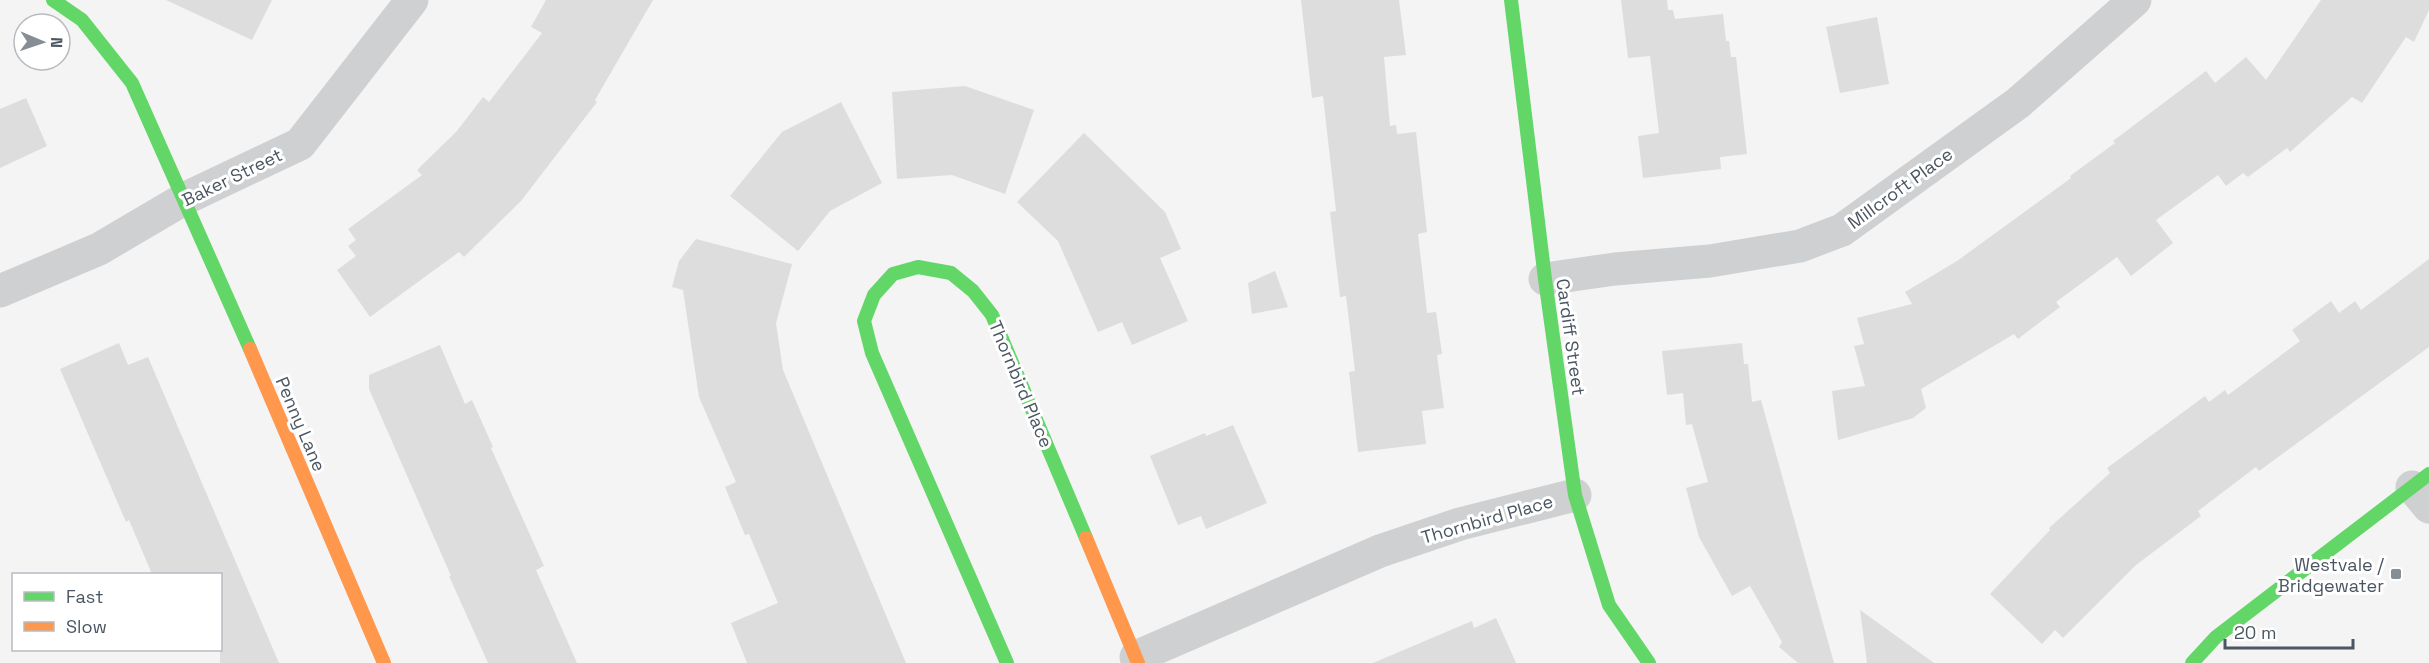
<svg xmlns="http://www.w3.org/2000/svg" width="2429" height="663" font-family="'Space Grotesk',sans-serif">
	<rect width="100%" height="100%" fill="#f4f4f4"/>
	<!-- building -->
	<g fill="#ddddde">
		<path d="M166 0H272L252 40Z"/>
		<path d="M546 0H653L595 100 597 102 521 201 464 257 459 252 370 317 337 270 356 256 348 246 356 240 348 229 422 175 417 170 457 131 483 97 489 102 542 33 531 27Z"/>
		<path d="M1301 0H1399L1406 55 1384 57 1390 126 1396 125 1397 134 1416 132 1427 232 1418 234 1427 313 1436 312 1442 354 1437 355 1444 408 1422 411 1426 444 1358 452 1349 372 1355 371 1346 296 1340 297 1330 212 1336 211 1323 96 1312 98Z"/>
		<path d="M1621 0H1667L1668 10H1673L1675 19 1723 14 1726 41H1729L1731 57H1736L1747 154 1720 157 1721 169 1643 178 1638 136 1659 133 1650 56 1628 58Z"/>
		<path d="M2321 0H2429V10L2414 42 2406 37 2362 103 2352 97 2290 152 2287 148 2248 177 2243 173 2226 186 2218 175 2156 220 2173 243 2131 276 2117 257 2056 302 2060 307 2018 339 2014 334 1921 389 1926 408 1913 418 1838 440 1832 391 1865 386 1854 346 1864 344 1857 318 1912 304 1905 292 1957 261 2071 178 2070 176 2115 143 2113 141 2206 71 2215 83 2246 57 2266 80Z"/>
		<path d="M1877 17 1889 84 1840 93 1826 27Z"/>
		<path d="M965 86 1034 110 1005 194 952 175 897 179 892 92Z"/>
		<path d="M26 98 47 146 0 168V109Z"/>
		<path d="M841 102 882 183 830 211 798 251 730 196 782 132Z"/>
		<path d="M1084 133 1165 212 1181 249 1160 258 1188 321 1132 345 1122 322 1098 332 1058 241 1017 202Z"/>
		<path d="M696 239 792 264 776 323 783 370 906 663H747L731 623 778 603 749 534 745 535 725 487 736 482 699 397 683 290 672 287 679 261Z"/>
		<path d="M2429 259V347L2259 471 2256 467 2198 511 2201 516 2136 565 2063 638 2055 630 2042 644 1990 594 2050 530 2049 528 2110 473 2107 468 2205 396 2209 402 2225 390 2228 395 2300 341 2292 330 2331 301 2339 313 2355 301 2361 310Z"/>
		<path d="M1275 271 1288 307 1252 314 1248 283Z"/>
		<path d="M119 343 128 365 148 357 279 663H220V574H152L129 520 126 522 60 369Z"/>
		<path d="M1742 343 1744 364H1748L1752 402 1761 400 1834 663H1798L1779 647 1782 642 1750 586 1732 596 1699 537 1686 488 1708 482 1692 424 1686 425 1683 393 1667 395 1662 351Z"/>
		<path d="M440 345 465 404 472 400 493 447 491 448 544 566 536 570 577 663H488L449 576H451L369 389V375Z"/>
		<path d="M1233 425 1267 503 1206 529 1201 516 1178 525 1150 456 1205 433 1206 436Z"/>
		<path d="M1860 610 1934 663H1867Z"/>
		<path d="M1496 618 1516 663H1373L1472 621 1474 628Z"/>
	</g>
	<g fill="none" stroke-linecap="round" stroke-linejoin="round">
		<!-- street -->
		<g stroke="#ced0d2" stroke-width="33">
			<path d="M1545 279 1615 269 1710 261 1800 246 1842 230 2018 103 2135 0"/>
			<path d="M0 291 99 249 184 199 300 144 412 0"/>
			<path d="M2412 487 2429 507"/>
			<path d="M1136 657 1380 551 1460 524 1575 495"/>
		</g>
		<!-- fast -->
		<g stroke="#63d668" stroke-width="14">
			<path d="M53 0 82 20 132 83 250 349"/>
			<path d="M1511 0 1545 279 1575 495 1609 605 1649 663"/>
			<path d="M1007 663 872 353 864 321 874 295 893 274 918 267 951 273 973 291 992 315 1086 538"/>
			<path d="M2192 663 2216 637 2429 474"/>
		</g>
		<!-- slow -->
		<g stroke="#ff974d" stroke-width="14">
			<path d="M250 349 384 663"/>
			<path d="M1086 538 1138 663"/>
		</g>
	</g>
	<!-- markers -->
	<rect fill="#868d94" stroke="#fff" stroke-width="2" x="2390" y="568" width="12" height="12" rx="3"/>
	<g text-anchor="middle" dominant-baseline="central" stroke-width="6" stroke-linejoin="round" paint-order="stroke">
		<!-- street labels -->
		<g font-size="18" fill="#4a5661" stroke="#fff">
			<text transform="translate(232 177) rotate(-26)">Baker Street</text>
			<text transform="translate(1900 188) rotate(-36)">Millcroft Place</text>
			<text transform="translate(1571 337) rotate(82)">Cardiff Street</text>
			<text transform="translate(1021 384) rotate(67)">Thornbird Place</text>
			<text transform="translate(301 424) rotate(67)">Penny Lane</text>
			<text transform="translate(1487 519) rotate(-16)">Thornbird Place</text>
		</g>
		<!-- poi labels -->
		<g font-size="18" fill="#4a5661" stroke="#fff" text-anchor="end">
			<text x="2384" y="564">Westvale /<tspan x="2384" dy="21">Bridgewater</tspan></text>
		</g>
	</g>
	<!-- legend -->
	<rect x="12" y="573" width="210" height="78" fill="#ffffff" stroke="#b7bbc0" stroke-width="1.5"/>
	<rect x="24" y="592" width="30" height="9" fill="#63d668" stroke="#b7bbc0" stroke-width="1.5"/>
	<text x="66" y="603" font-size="18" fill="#4a5661">Fast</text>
	<rect x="24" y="622" width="30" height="9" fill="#ff974d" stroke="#b7bbc0" stroke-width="1.5"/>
	<text x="66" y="633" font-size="18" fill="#4a5661">Slow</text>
	<!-- north arrow -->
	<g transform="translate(42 42) rotate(92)"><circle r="28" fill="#ffffff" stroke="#b7bbc0" stroke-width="1.5"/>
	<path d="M0-4.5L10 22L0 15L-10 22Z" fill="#868d94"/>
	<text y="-9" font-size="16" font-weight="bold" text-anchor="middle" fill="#4a5661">N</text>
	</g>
	<!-- scale -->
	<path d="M2225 639v9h128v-9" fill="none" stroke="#4a5661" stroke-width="3"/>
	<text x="2234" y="639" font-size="18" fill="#4a5661" stroke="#ffffff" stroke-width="4.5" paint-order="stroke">20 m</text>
</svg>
